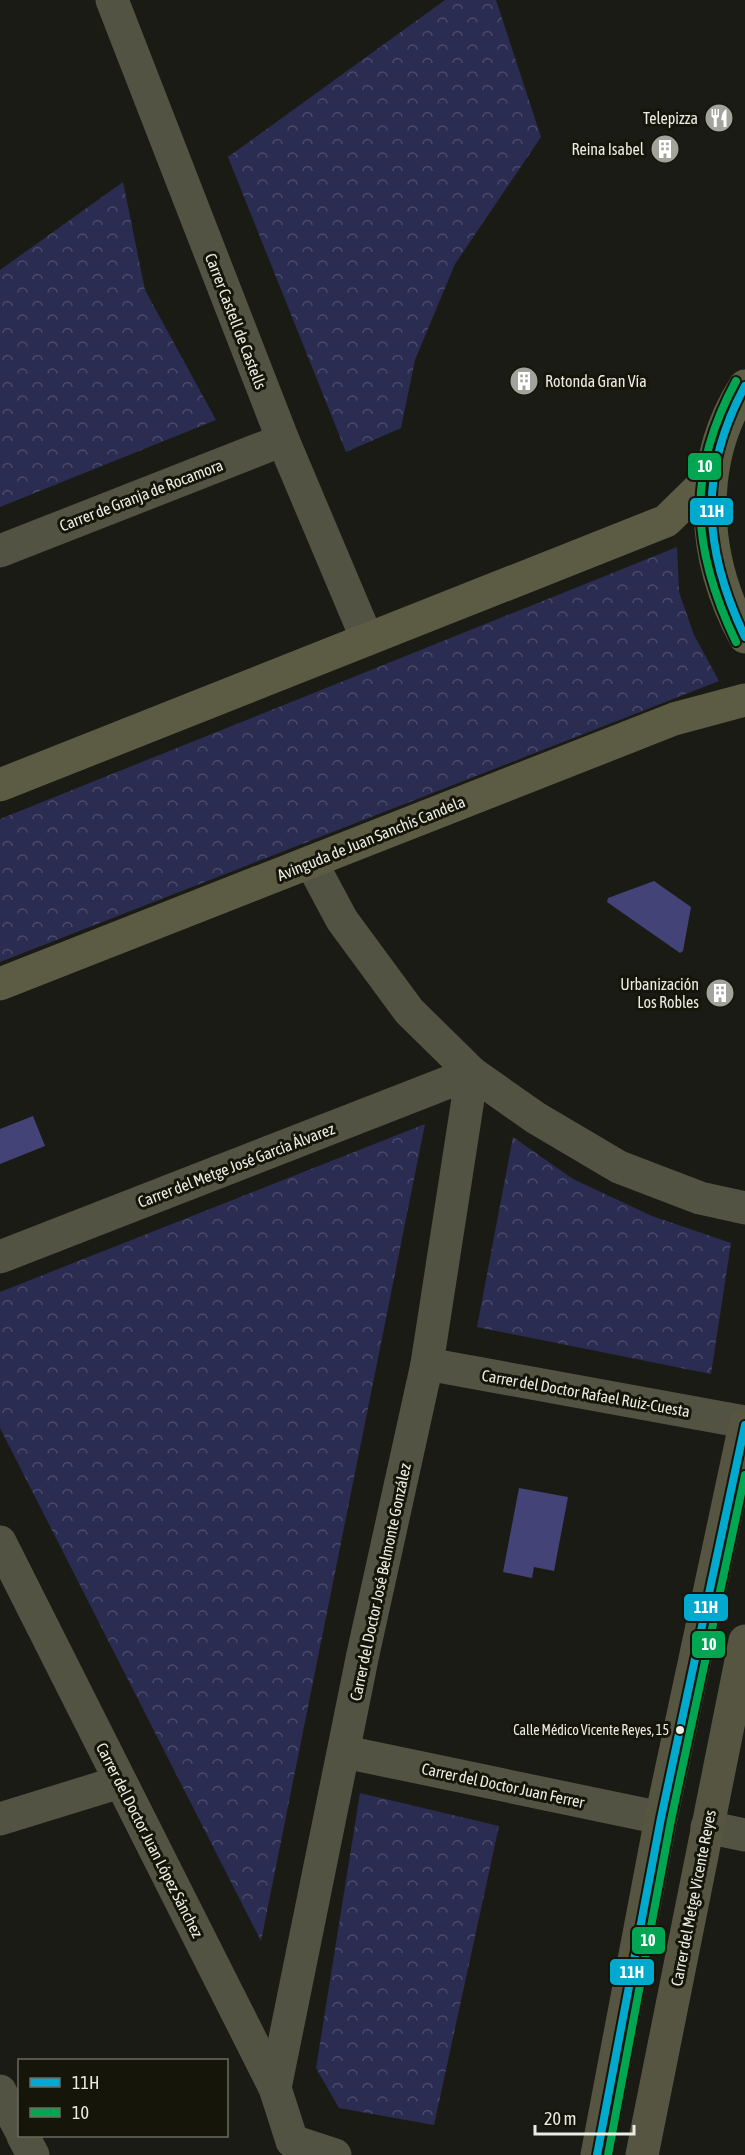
<svg xmlns="http://www.w3.org/2000/svg" width="745" height="2155" font-family="'Asap Condensed',sans-serif">
	<defs>
		<pattern id="park-crowns" width="20" height="18" patternUnits="userSpaceOnUse" patternTransform="scale(1.5)"><rect width="20" height="18" fill="#2b2c51"/><path d="M2 6a3 3 0 1 1 6 0M12 15a3 3 0 1 1 6 0" fill="none" stroke="#4a4b6a"/></pattern>
	</defs>
	<rect width="100%" height="100%" fill="#1b1b15"/>
	<!-- park -->
	<g fill="url(#park-crowns)">
		<path d="M445 0H496L541 137 455 264 415 360 401 428 346 452 228 157Z"/>
		<path d="M123 182 145 290 216 420 0 507V270Z"/>
		<path d="M677 547 679 592 694 635 719 681 0 962V819Z"/>
		<path d="M425 1124 261 1941 0 1428V1292Z"/>
		<path d="M513 1137 573 1179 652 1216 731 1243 711 1374 477 1327Z"/>
		<path d="M360 1793 499 1826 434 2125 339 2108 316 2068Z"/>
	</g>
	<!-- water -->
	<g fill="#434378">
		<path d="M654 881 691 907 683 951 680 953 607 902 608 898Z"/>
		<path d="M33 1116 45 1146 0 1164V1129Z"/>
		<path d="M519 1488 568 1497 554 1571 534 1567 532 1578 503 1572Z"/>
	</g>
	<g fill="none" stroke-linecap="round" stroke-linejoin="round">
		<!-- street -->
		<g stroke="#535343" stroke-width="33">
			<path d="M112 0 283 440 367 639"/>
			<path d="M0 551 283 440"/>
			<path d="M311 862 342 920 409 1011 472 1073 536 1118 619 1167 700 1198 745 1208"/>
			<path d="M0 1257 472 1073 427 1364 363 1654 275 2088"/>
			<path d="M427 1364 745 1422"/>
			<path d="M0 1542 275 2088 292 2141"/>
			<path d="M345 1752 661 1818"/>
			<path d="M0 1819 120 1782"/>
			<path d="M707 1827 745 1835"/>
			<path d="M0 2091 20 2129"/>
			<path d="M23 2136 33 2155"/>
			<path d="M292 2141 335 2155"/>
		</g>
		<!-- secondary -->
		<g stroke="#555541" stroke-width="33">
			<path d="M597 2155 661 1818 745 1425"/>
			<path d="M642 2155 745 1641"/>
		</g>
		<!-- primary -->
		<g stroke="#5c5c45" stroke-width="33">
			<path d="M745 386C695 463 702 559 745 637"/>
			<path d="M0 785 666 521 711 477"/>
			<path d="M0 984 674 719 745 700"/>
		</g>
		<!-- bus-1 casing -->
		<g stroke="#151509" stroke-width="12">
			<g id="bus-1">
				<path d="M745 386C698 473 703 549 745 637"/>
				<path d="M597 2155 661 1818 745 1425"/>
			</g>
		</g>
		<!-- bus-2 casing -->
		<g stroke="#151509" stroke-width="12">
			<g id="bus-2">
				<path d="M736 642C691 548 686 473 736 381"/>
				<path d="M608 2155 671 1820 745 1475"/>
			</g>
		</g>
		<!-- bus-1 -->
		<use href="#bus-1" stroke="#00a9ce" stroke-width="8"/>
		<!-- bus-2 -->
		<use href="#bus-2" stroke="#00a651" stroke-width="8"/>
	</g>
	<!-- icons -->
	<defs>
		<g id="restaurant-disc" transform="scale(1.5)"><circle r="9.5" fill="#a2a39b" stroke="#151509"/><path d="M-5-6h1v4h1v-4h1v4h1v-4h1v5L-1.5 .5V6h-2V.5L-5-1ZM5-6V6H3V1.5H1.5Q1.5-4 5-6Z" fill="#fff"/></g>
		<g id="building-disc" transform="scale(1.5)"><circle r="9.5" fill="#a2a39b" stroke="#151509"/><path d="M-4-6H4V6H1V3H-1V6H-4ZM-2.5-4.3h1.7v1.8h-1.7ZM.8-4.3h1.7v1.8H.8ZM-2.5-1h1.7V.8h-1.7ZM.8-1h1.7V.8H.8Z" fill="#fff"/></g>
	</defs>
	<g fill-rule="evenodd">
		<use href="#restaurant-disc" x="719" y="118"/>
		<use href="#building-disc" x="665" y="149"/>
		<use href="#building-disc" x="524" y="381"/>
		<use href="#building-disc" x="720" y="993"/>
	</g>
	<!-- markers -->
	<circle fill="#ebece3" stroke="#151509" stroke-width="2" cx="680" cy="1730" r="5"/>
	<g text-anchor="middle" dominant-baseline="central" stroke-width="6" stroke-linejoin="round" paint-order="stroke">
		<!-- bus labels -->
		<g font-size="14" fill="#ebece3" stroke="#151509" text-anchor="end">
			<text x="669" y="1730">Calle Médico Vicente Reyes, 15</text>
		</g>
		<!-- poi labels -->
		<g font-size="16" fill="#ebece3" stroke="#151509" text-anchor="end">
			<text x="698" y="118">Telepizza</text>
			<text x="644" y="149">Reina Isabel</text>
			<text x="545" y="381" text-anchor="start">Rotonda Gran Vía</text>
			<text x="699" y="984">Urbanización<tspan x="699" dy="18">Los Robles</tspan></text>
		</g>
		<!-- street labels -->
		<g font-size="16" fill="#ebece3" stroke="#151509">
			<text transform="translate(236 321) rotate(69)">Carrer Castell de Castells</text>
			<text transform="translate(141 495) rotate(-21)">Carrer de Granja de Rocamora</text>
			<text transform="translate(371 838) rotate(-22)">Avinguda de Juan Sanchís Candela</text>
			<text transform="translate(236 1165) rotate(-21)">Carrer del Metge José García Álvarez</text>
			<text transform="translate(586 1393) rotate(10)">Carrer del Doctor Rafael Ruiz-Cuesta</text>
			<text transform="translate(380 1582) rotate(-78)">Carrer del Doctor José Belmonte González</text>
			<text transform="translate(503 1785) rotate(12)">Carrer del Doctor Juan Ferrer</text>
			<text transform="translate(150 1840) rotate(63)">Carrer del Doctor Juan López Sánchez</text>
			<text transform="translate(693 1898) rotate(-79)">Carrer del Metge Vicente Reyes</text>
		</g>
	</g>
	<g stroke="#151509" stroke-width="2">
		<rect x="687" y="452" width="35" height="29" rx="6" fill="#00a651"/>
		<rect x="689" y="497" width="45" height="29" rx="6" fill="#00a9ce"/>
		<rect x="683" y="1593" width="46" height="29" rx="6" fill="#00a9ce"/>
		<rect x="691" y="1630" width="35" height="29" rx="6" fill="#00a651"/>
		<rect x="631" y="1926" width="35" height="29" rx="6" fill="#00a651"/>
		<rect x="609" y="1958" width="46" height="28" rx="6" fill="#00a9ce"/>
	</g>
	<g font-size="16" text-anchor="middle" font-weight="bold" fill="#fff">
		<text x="705" y="472">10</text>
		<text x="712" y="517">11H</text>
		<text x="706" y="1613">11H</text>
		<text x="709" y="1650">10</text>
		<text x="648" y="1946">10</text>
		<text x="632" y="1978">11H</text>
	</g>
	<!-- legend -->
	<rect x="18" y="2059" width="210" height="78" fill="#151509" stroke="#6b6b60" stroke-width="1.5"/>
	<rect x="30" y="2078" width="30" height="9" fill="#00a9ce" stroke="#6b6b60" stroke-width="1.5"/>
	<text x="72" y="2089" font-size="18" fill="#ebece3">11H</text>
	<rect x="30" y="2108" width="30" height="9" fill="#00a651" stroke="#6b6b60" stroke-width="1.5"/>
	<text x="72" y="2119" font-size="18" fill="#ebece3">10</text>
	<!-- scale -->
	<path d="M535 2125v9h99v-9" fill="none" stroke="#ebece3" stroke-width="3"/>
	<text x="544" y="2125" font-size="18" fill="#ebece3" stroke="#151509" stroke-width="4.5" paint-order="stroke">20 m</text>
</svg>
